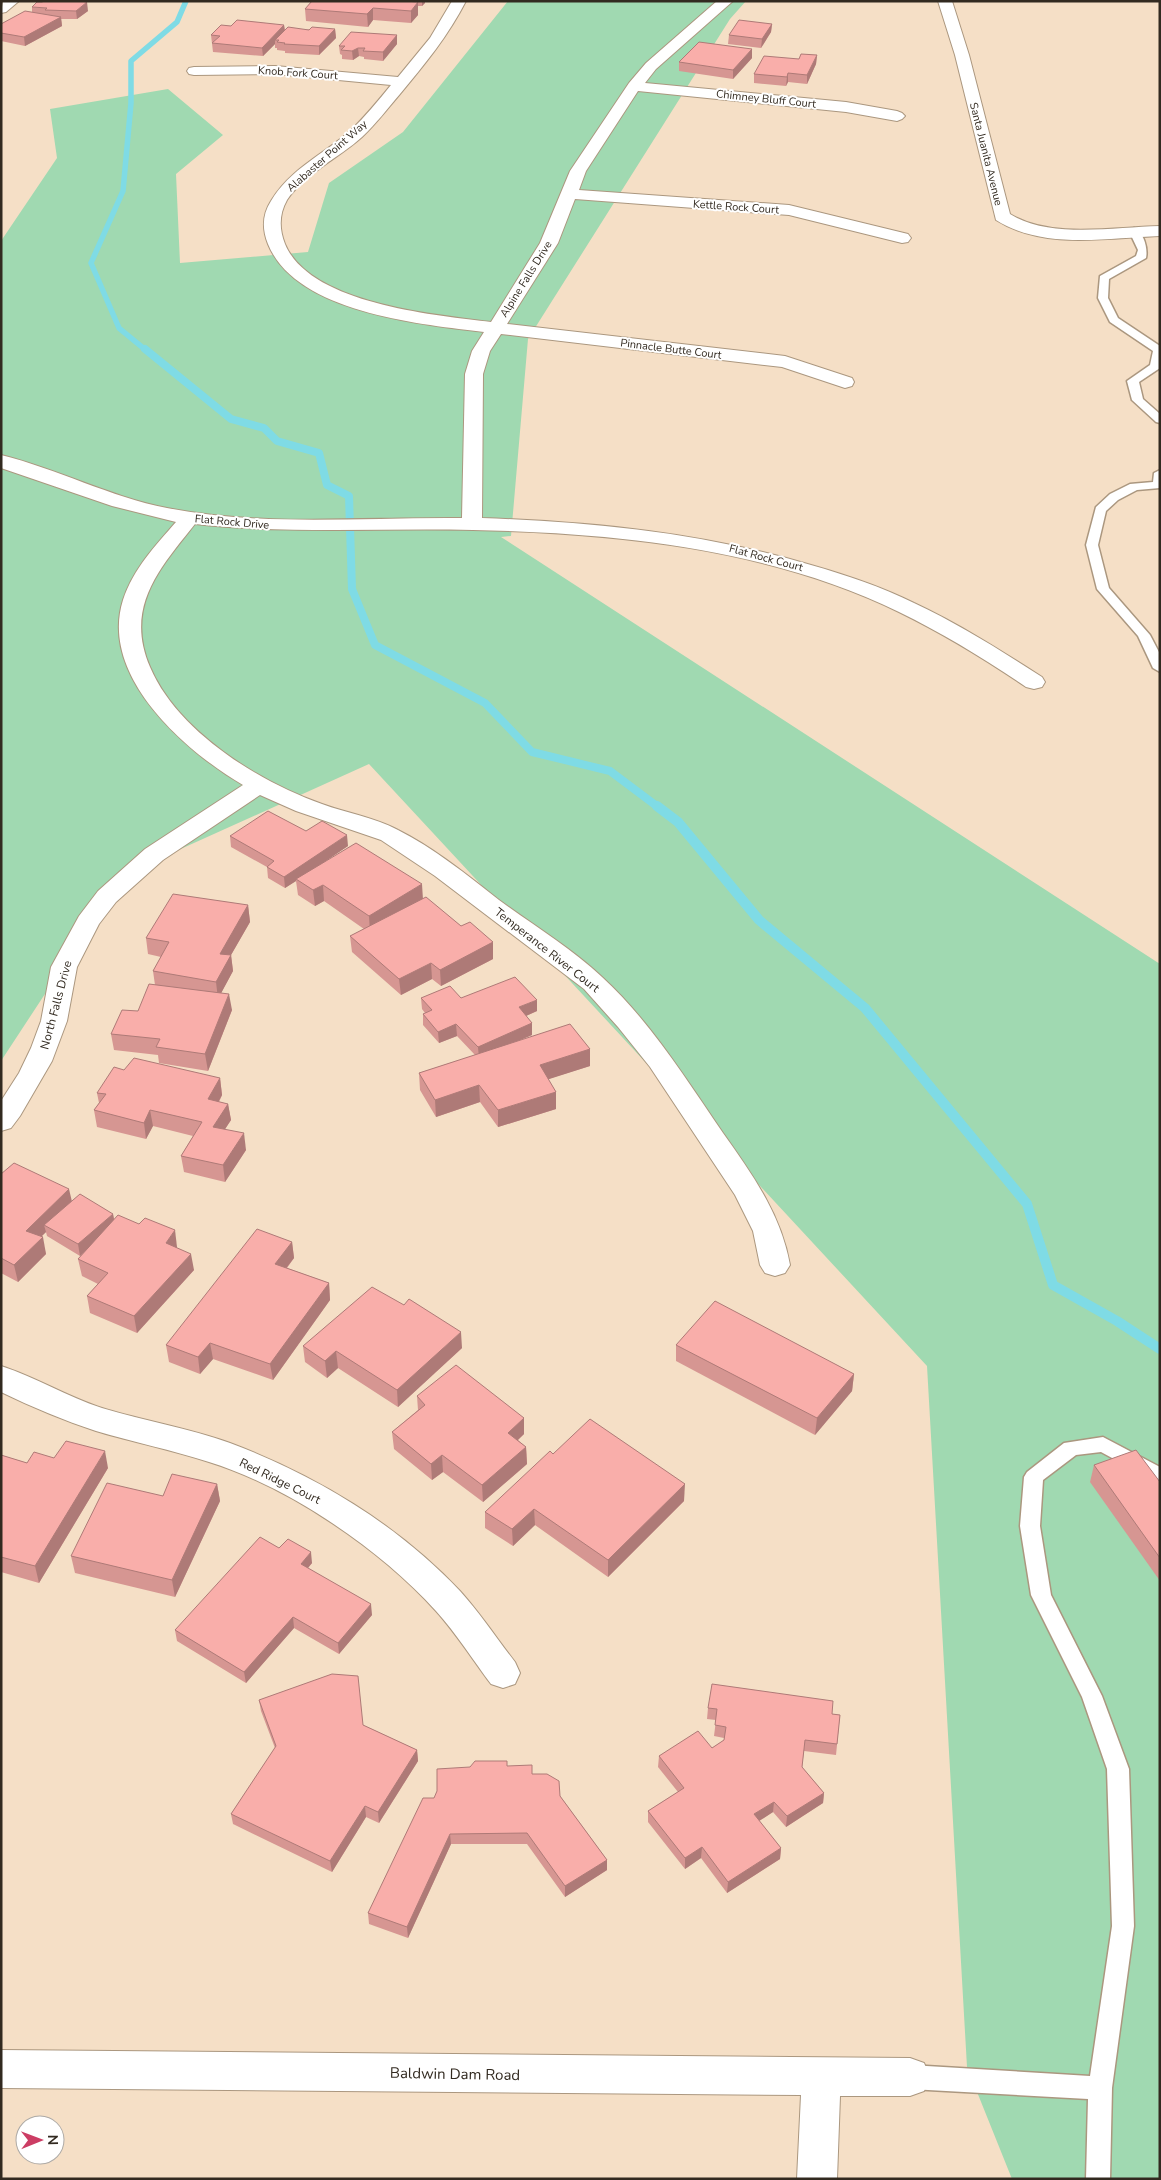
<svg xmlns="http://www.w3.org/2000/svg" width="1161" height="2180" font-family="'Nunito Sans',sans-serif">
	<rect width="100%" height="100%" fill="#f5dfc6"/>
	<!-- green -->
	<path fill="#a0d9b1" d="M508 1H746L730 19 528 339 511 536 501 537 1160 964V2179H1012L967 2067 927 1366 369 764 123 875 1 1061V241L57 158 50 109 168 89 223 135 176 174 180 263 308 252 329 183 403 132Z"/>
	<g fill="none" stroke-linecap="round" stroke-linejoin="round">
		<!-- stream-far2 -->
		<path stroke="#7fdbe5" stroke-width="5.5" d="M147 351 119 328 91 263 123 191 131 103V61L177 22 186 1"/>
		<!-- stream-far1 -->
		<path stroke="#7fdbe5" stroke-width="8" d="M145 349 231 419 264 428 277 441 319 453 327 485 349 496 352 589 375 645 485 703 532 752 610 771 658 807"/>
		<!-- stream -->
		<path stroke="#7fdbe5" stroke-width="10" d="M657 806 678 822 759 920 865 1008 1027 1204 1053 1285 1117 1321 1160 1349"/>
		<!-- lane casing -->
		<g stroke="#ab977f" stroke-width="3">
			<g id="lane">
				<path d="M1134 228C1144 232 1148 249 1146 258L1109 279 1108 298 1118 318 1160 346V368L1139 382 1143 399 1160 414V423L1156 422 1132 400 1127 381 1150 365 1153 351 1110 322 1098 298 1100 276 1136 256 1138 250 1129 231Z"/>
				<path d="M1160 470V488L1137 490 1118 500 1106 511 1098 545 1109 588 1150 635 1160 654V672L1153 668 1138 636 1097 589 1086 545 1096 507 1110 494 1130 484 1153 482 1154 473Z"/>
				<path d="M1103 1437 1160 1467V1484L1101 1452 1076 1455 1043 1480 1040 1526 1051 1595 1102 1696 1129 1769 1134 1926 1112 2088 1110 2179H1086L1088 2099 910 2089 902 2085 898 2077 902 2069 910 2065 1090 2076 1112 1926 1107 1769 1082 1697 1031 1595 1020 1526 1024 1477 1027 1472 1064 1443Z"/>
			</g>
		</g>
		<!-- street casing -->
		<g stroke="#ab977f" stroke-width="2">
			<g id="street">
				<path d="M3 1H19L6 12 1 13Z"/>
				<path d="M452 1H466C448 36 425 64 400 94 388 108 376 124 362 137 339 158 305 173 287 200 279 214 279 229 285 244 310 304 434 315 491 322L540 243 570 171 629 83 646 63 717 1H733L656 69 645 83 846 102 897 111 902 113 905 116 902 119 897 121 846 112 638 91 586 171 579 190 789 205 908 234 911 238 908 242 902 243 789 215 575 199 558 243 507 324 785 356 852 378 854 382 852 386 845 388 782 367 501 334 490 351 483 374 482 518C594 522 704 533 811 565 846 575 882 587 914 603 959 624 1000 650 1042 677L1045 682 1042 687 1034 689 1026 687C985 659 944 634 899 612 768 548 616 533 473 530 380 528 288 534 195 524 160 568 124 607 150 667 177 731 259 782 322 804 346 813 374 817 398 830 434 848 467 875 499 900 533 925 571 948 602 977 650 1021 686 1079 723 1133 752 1174 781 1214 790 1265L785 1273 775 1276 765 1273 760 1265 753 1231 735 1195 650 1067 618 1027 584 989 435 876 381 840 296 811 260 795 163 860 116 902 99 924 77 967 67 1021 52 1061 20 1116 11 1128 1 1131V1101L19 1073 31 1048 41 1021 51 967 79 916 98 891 145 849 243 785C185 751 99 676 123 600 133 569 156 545 176 522L112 506 1 468V455C58 469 110 497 167 508 263 527 364 517 462 518L465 374 472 351 484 332C420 324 296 313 268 244 262 229 262 215 271 201 290 169 324 154 350 131 365 117 378 101 391 85L275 74 194 75 189 74 187 71 189 68 194 67 275 66 398 77 430 38Z"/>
				<path d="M1 1366C36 1377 67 1397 102 1408 144 1421 189 1428 230 1443 315 1475 397 1524 460 1591 480 1613 497 1639 515 1662L520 1673 515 1684 503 1688 491 1684C473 1660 456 1633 436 1611 380 1549 289 1487 209 1462 172 1450 133 1442 96 1431 63 1420 32 1407 1 1392Z"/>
				<path d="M1 2050 910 2058 924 2063 930 2077 924 2091 910 2096H840L837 2179H797L801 2095 1 2088Z"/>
			</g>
		</g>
		<!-- secondary casing -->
		<g stroke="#ab977f" stroke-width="2">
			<path id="secondary" d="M938 1H952L969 55 1010 214C1050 239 1114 227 1160 226V236C1106 238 1043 250 996 220L955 55Z"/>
		</g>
		<!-- lane -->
		<use href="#lane" fill="#fff" fill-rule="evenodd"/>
		<!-- street -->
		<use href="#street" fill="#fff" fill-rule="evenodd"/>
		<!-- secondary -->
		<use href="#secondary" fill="#fff" fill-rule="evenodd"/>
	</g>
	<!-- wall -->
	<g fill="#d69692">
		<path d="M312 1H425V3L422 6H418V15L411 23 373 20 368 27 306 21 305 9Z"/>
		<path d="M32 7 88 11 77 19H61L62 26 25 46 1 41V24L32 12Z"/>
		<path d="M772 24 771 32 761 48 728 44 729 35Z"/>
		<path d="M284 25 285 30 335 29 336 38 319 55 285 53V51L277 50V48H275V44L263 56 213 52 211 35 231 26Z"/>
		<path d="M397 35V44L383 61 364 59V57L359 56 353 60 342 59V55L340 54 339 46Z"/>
		<path d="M752 49V58L733 79 679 71V62Z"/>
		<path d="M817 55 816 64 807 84 788 82 786 86 754 83V74L799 59Z"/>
		<path d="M230 836 348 846 325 861 423 898 461 926 493 942V959L441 986 432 979 401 995 352 952 350 936 364 929 324 901 315 906 298 895 296 881 285 888 268 878 267 867 231 847Z"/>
		<path d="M248 905 250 922 231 955 233 971 221 993 232 1010 208 1071 159 1063 158 1055 114 1050 111 1034 138 1011 155 985 153 971 161 957 148 954 146 938Z"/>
		<path d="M421 998H461L537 1011 526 1016 532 1023V1035L519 1040 590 1049V1066L548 1079 556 1092V1109L498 1127 480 1102 436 1117 420 1090 419 1073 475 1055 457 1036 439 1043 423 1025V1014L425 1013 422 1009Z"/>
		<path d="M124 1070 220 1078 222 1095 219 1102 228 1104 231 1120 225 1129 246 1150 225 1182 184 1172 181 1156 193 1136 153 1126 146 1139 97 1127 94 1110 99 1103 97 1093Z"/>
		<path d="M1 1174 72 1202 113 1214 114 1220 177 1247V1248L194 1270 137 1333 90 1313 87 1296 98 1284 82 1276 78 1259 86 1250 80 1256 47 1236 46 1232 41 1237 46 1254 18 1282 1 1273Z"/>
		<path d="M292 1242 294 1258 287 1268 329 1283 330 1300 273 1380 213 1359 200 1374 169 1362 166 1345Z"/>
		<path d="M676 1345 854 1374 852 1391 815 1435 676 1361Z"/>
		<path d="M303 1346 462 1348 398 1407 338 1368 327 1378 305 1362Z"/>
		<path d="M417 1396 524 1418V1434L518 1440 526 1447 527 1464 483 1502 443 1472 432 1480 394 1449 392 1432 418 1410Z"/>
		<path d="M553 1454 684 1501 608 1577 535 1525 513 1546 485 1528V1512Z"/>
		<path d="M1 1455 27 1463 54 1458 108 1468 39 1583 1 1572Z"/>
		<path d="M1094 1465 1160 1482V1581L1090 1482Z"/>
		<path d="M217 1484 220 1501 175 1597 75 1573 71 1556 163 1496Z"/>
		<path d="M279 1548 312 1563 308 1568 372 1615 339 1654 294 1628 246 1683 177 1641 175 1630Z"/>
		<path d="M259 1700 363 1725 417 1750 418 1761 379 1823 366 1817 332 1872 233 1824 231 1814 275 1748 261 1711Z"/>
		<path d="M708 1708 832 1714 840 1715 836 1755 804 1751 802 1767 824 1793 823 1803 786 1827 773 1812 759 1821 781 1848 780 1859 727 1893 701 1858 685 1869 648 1822V1811L678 1792 658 1767 659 1756 712 1748 724 1740V1738L714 1736 716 1720 707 1719Z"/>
		<path d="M507 1766 532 1774 560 1796 607 1860V1870L565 1897 527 1844H451L408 1938 369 1924 368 1913 434 1798Z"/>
	</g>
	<!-- shaded-wall -->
	<g fill="#ae7a77">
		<path d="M422 1H425V3L422 6Z"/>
		<path d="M87 2 88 11 77 19 76 11Z"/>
		<path d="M418 2V15L411 23V11Z"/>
		<path d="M373 8V20L368 27 367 14Z"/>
		<path d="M61 17 62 26 25 46 24 37Z"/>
		<path d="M772 24 771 32 761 48 762 39Z"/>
		<path d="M284 25 285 33 275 40V44L263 56 262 48Z"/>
		<path d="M335 29 336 38 319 55V46Z"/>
		<path d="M397 35V44L383 61V52Z"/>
		<path d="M358 48 359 56 353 60 352 51Z"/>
		<path d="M752 49V58L733 79V70Z"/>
		<path d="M817 55 816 64 807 84V75Z"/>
		<path d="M788 73V82L786 86 787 77Z"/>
		<path d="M347 835 348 846 298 880 296 879V881L285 888 284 877Z"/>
		<path d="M422 884 423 900 370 933 369 916Z"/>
		<path d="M323 885 324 901 315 906 313 890Z"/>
		<path d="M248 905 250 922 231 955 233 971 218 999 216 982 220 954Z"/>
		<path d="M493 942V959L441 986 440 970Z"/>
		<path d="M431 963 432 979 401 995 399 979Z"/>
		<path d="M229 994 232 1010 208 1071 205 1054Z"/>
		<path d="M537 1000V1011L519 1019V1007Z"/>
		<path d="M532 1023V1035L479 1058 478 1047Z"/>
		<path d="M456 1024 457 1036 439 1043 438 1032Z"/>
		<path d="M590 1049V1066L540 1082V1065Z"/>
		<path d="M220 1078 222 1095 211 1116 208 1099Z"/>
		<path d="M479 1085 480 1102 436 1117 435 1100Z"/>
		<path d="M556 1092V1109L498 1127V1110Z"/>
		<path d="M228 1104 231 1120 216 1143 213 1127Z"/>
		<path d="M150 1110 153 1126 146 1139 144 1123Z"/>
		<path d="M244 1133 246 1150 225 1182 223 1165Z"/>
		<path d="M69 1189 73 1206 44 1225 46 1232 30 1247 26 1231Z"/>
		<path d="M113 1214 115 1225 80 1256 78 1244Z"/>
		<path d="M175 1230 177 1247 168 1260 166 1243Z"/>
		<path d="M43 1237 46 1254 18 1282 14 1265Z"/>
		<path d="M292 1242 294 1258 277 1280 275 1264Z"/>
		<path d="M191 1254 194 1270 137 1333 134 1316Z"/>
		<path d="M329 1283 330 1300 273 1380 270 1364Z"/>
		<path d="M461 1332 462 1348 398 1407 397 1390Z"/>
		<path d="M210 1343 213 1359 200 1374 198 1357Z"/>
		<path d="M336 1351 338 1368 327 1378 325 1361Z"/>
		<path d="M854 1374 852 1391 815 1435 817 1418Z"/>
		<path d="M524 1418V1434L508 1449V1433Z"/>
		<path d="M526 1447 527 1464 483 1502 482 1485Z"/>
		<path d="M105 1451 108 1468 39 1583 35 1566Z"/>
		<path d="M442 1455 443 1472 432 1480 431 1464Z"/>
		<path d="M217 1484 220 1501 175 1597 172 1580Z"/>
		<path d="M685 1484 684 1501 608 1577V1560Z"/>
		<path d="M534 1509 535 1525 513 1546 512 1529Z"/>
		<path d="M311 1552 312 1563 302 1575 301 1564Z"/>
		<path d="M371 1604 372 1615 339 1654 338 1643Z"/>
		<path d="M293 1617 294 1628 246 1683 244 1672Z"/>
		<path d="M417 1750 418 1761 379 1823 378 1812Z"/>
		<path d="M824 1793 823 1803 786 1827 787 1816Z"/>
		<path d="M774 1802 773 1812 753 1825 754 1814Z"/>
		<path d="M365 1806 366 1817 332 1872 330 1861Z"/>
		<path d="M450 1834 451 1844 408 1938 407 1927Z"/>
		<path d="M702 1847 701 1858 685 1869V1858Z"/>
		<path d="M781 1848 780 1859 727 1893 728 1882Z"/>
		<path d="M607 1860V1870L565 1897V1886Z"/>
	</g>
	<!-- building -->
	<g fill="#f9aeaa" stroke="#ae7a77">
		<path d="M44 1H80L87 2 76 11 45 10 47 8 32 7 37 2H42Z"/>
		<path d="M312 1H405L418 2 411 11 373 8 367 14 305 9Z"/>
		<path d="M25 11 61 17 24 37 1 33V24Z"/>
		<path d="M237 20 284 25 262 48 212 43 220 36 211 35 221 25 231 26Z"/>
		<path d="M739 20 772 24 762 39 729 35Z"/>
		<path d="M288 27 309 30 312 27 335 29 319 46 284 44 285 43 277 42 279 40H275Z"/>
		<path d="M351 32 397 35 383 52 363 51 365 48H358L352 51 341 50 345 46H339Z"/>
		<path d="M699 42 752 49 733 70 679 62Z"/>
		<path d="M801 54 817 55 807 75 788 73 787 77 754 74 764 56 799 59Z"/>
		<path d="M268 811 306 831 322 821 347 835 284 877 267 867 274 861 230 836Z"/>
		<path d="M356 843 422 884 369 916 323 885 313 890 296 879Z"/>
		<path d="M173 894 248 905 220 954 231 955 216 982 153 971 169 942 146 938Z"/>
		<path d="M426 897 461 926 470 922 493 942 440 970 431 963 399 979 350 936Z"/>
		<path d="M515 977 537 1000 519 1007 532 1023 478 1047 456 1024 438 1032 423 1014 432 1010 421 998 450 986 461 998Z"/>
		<path d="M149 984 229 994 205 1054 156 1047 160 1039 111 1034 122 1010 138 1011Z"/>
		<path d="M570 1024 590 1049 540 1065 556 1092 498 1110 479 1085 435 1100 419 1073Z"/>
		<path d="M134 1058 220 1078 208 1099 228 1104 213 1127 244 1133 223 1165 181 1156 202 1122 150 1110 144 1123 94 1110 106 1094 97 1093 114 1067 124 1070Z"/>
		<path d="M14 1163 69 1189 26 1231 43 1237 14 1265 1 1258V1174Z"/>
		<path d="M80 1194 113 1214 78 1244 44 1225Z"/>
		<path d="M118 1215 139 1224 145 1218 175 1230 166 1243 191 1254 134 1316 87 1296 108 1273 78 1259Z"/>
		<path d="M257 1229 292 1242 275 1264 329 1283 270 1364 210 1343 198 1357 166 1345Z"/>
		<path d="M372 1287 404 1305 409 1299 461 1332 397 1390 336 1351 325 1361 303 1346Z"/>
		<path d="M715 1301 854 1374 817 1418 676 1345Z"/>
		<path d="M456 1365 524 1418 508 1433 526 1447 482 1485 442 1455 431 1464 392 1432 425 1405 417 1396Z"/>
		<path d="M590 1419 685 1484 608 1560 534 1509 512 1529 485 1512 550 1451 553 1454Z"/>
		<path d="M66 1441 105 1451 35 1566 1 1557V1455L27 1463 34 1452 54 1458Z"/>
		<path d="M1136 1450 1160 1482V1558L1094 1465Z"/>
		<path d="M172 1474 217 1484 172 1580 71 1556 107 1483 163 1496Z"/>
		<path d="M260 1537 279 1548 288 1539 311 1552 301 1564 371 1604 338 1643 293 1617 244 1672 175 1630Z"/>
		<path d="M332 1674 358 1676 363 1725 417 1750 378 1812 365 1806 330 1861 231 1814 276 1746 259 1700Z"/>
		<path d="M712 1684 833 1701 832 1714 840 1715 837 1744 805 1740 802 1767 824 1793 787 1816 774 1802 754 1814 781 1848 728 1882 702 1847 685 1858 648 1811 684 1788 659 1756 698 1731 712 1748 724 1740 726 1727 715 1725 717 1709 708 1708Z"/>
		<path d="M475 1761H507V1766L532 1765V1774H547L559 1781 560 1796 607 1860 565 1886 527 1833 450 1834 407 1927 368 1913 423 1798H434L437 1791V1769L470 1767Z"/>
	</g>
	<g text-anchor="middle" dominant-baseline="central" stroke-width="4" stroke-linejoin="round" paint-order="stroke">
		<!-- far-street labels -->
		<g font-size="11" fill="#322a20" stroke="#fff">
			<text transform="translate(298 73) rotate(4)">Knob Fork Court</text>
			<text transform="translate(766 99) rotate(6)">Chimney Bluff Court</text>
			<text transform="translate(986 154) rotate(76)">Santa Juanita Avenue</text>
			<text transform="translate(327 156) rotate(-41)">Alabaster Point Way</text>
			<text transform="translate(736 207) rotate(4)">Kettle Rock Court</text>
			<text transform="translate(526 279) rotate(-58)">Alpine Falls Drive</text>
			<text transform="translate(671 349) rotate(7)">Pinnacle Butte Court</text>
			<text transform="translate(232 522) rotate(5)">Flat Rock Drive</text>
			<text transform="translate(766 558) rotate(15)">Flat Rock Court</text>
		</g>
		<!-- street labels -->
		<g font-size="12" fill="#322a20" stroke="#fff">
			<text transform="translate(547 950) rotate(38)">Temperance River Court</text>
			<text transform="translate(56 1005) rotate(-75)">North Falls Drive</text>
			<text transform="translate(280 1481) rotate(26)">Red Ridge Court</text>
		</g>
		<!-- near-street labels -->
		<g font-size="15" fill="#322a20" stroke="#fff">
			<text transform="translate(455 2074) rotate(1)">Baldwin Dam Road</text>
		</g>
	</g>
	<!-- border -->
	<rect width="1161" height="2180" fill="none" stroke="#322a20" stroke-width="5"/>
	<!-- north arrow -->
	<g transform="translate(40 2140) rotate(89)"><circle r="24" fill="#ffffff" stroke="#adaaa6"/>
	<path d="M0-4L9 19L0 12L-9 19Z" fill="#cc3d64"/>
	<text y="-8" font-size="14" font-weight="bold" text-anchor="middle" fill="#322a20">N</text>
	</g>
</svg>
